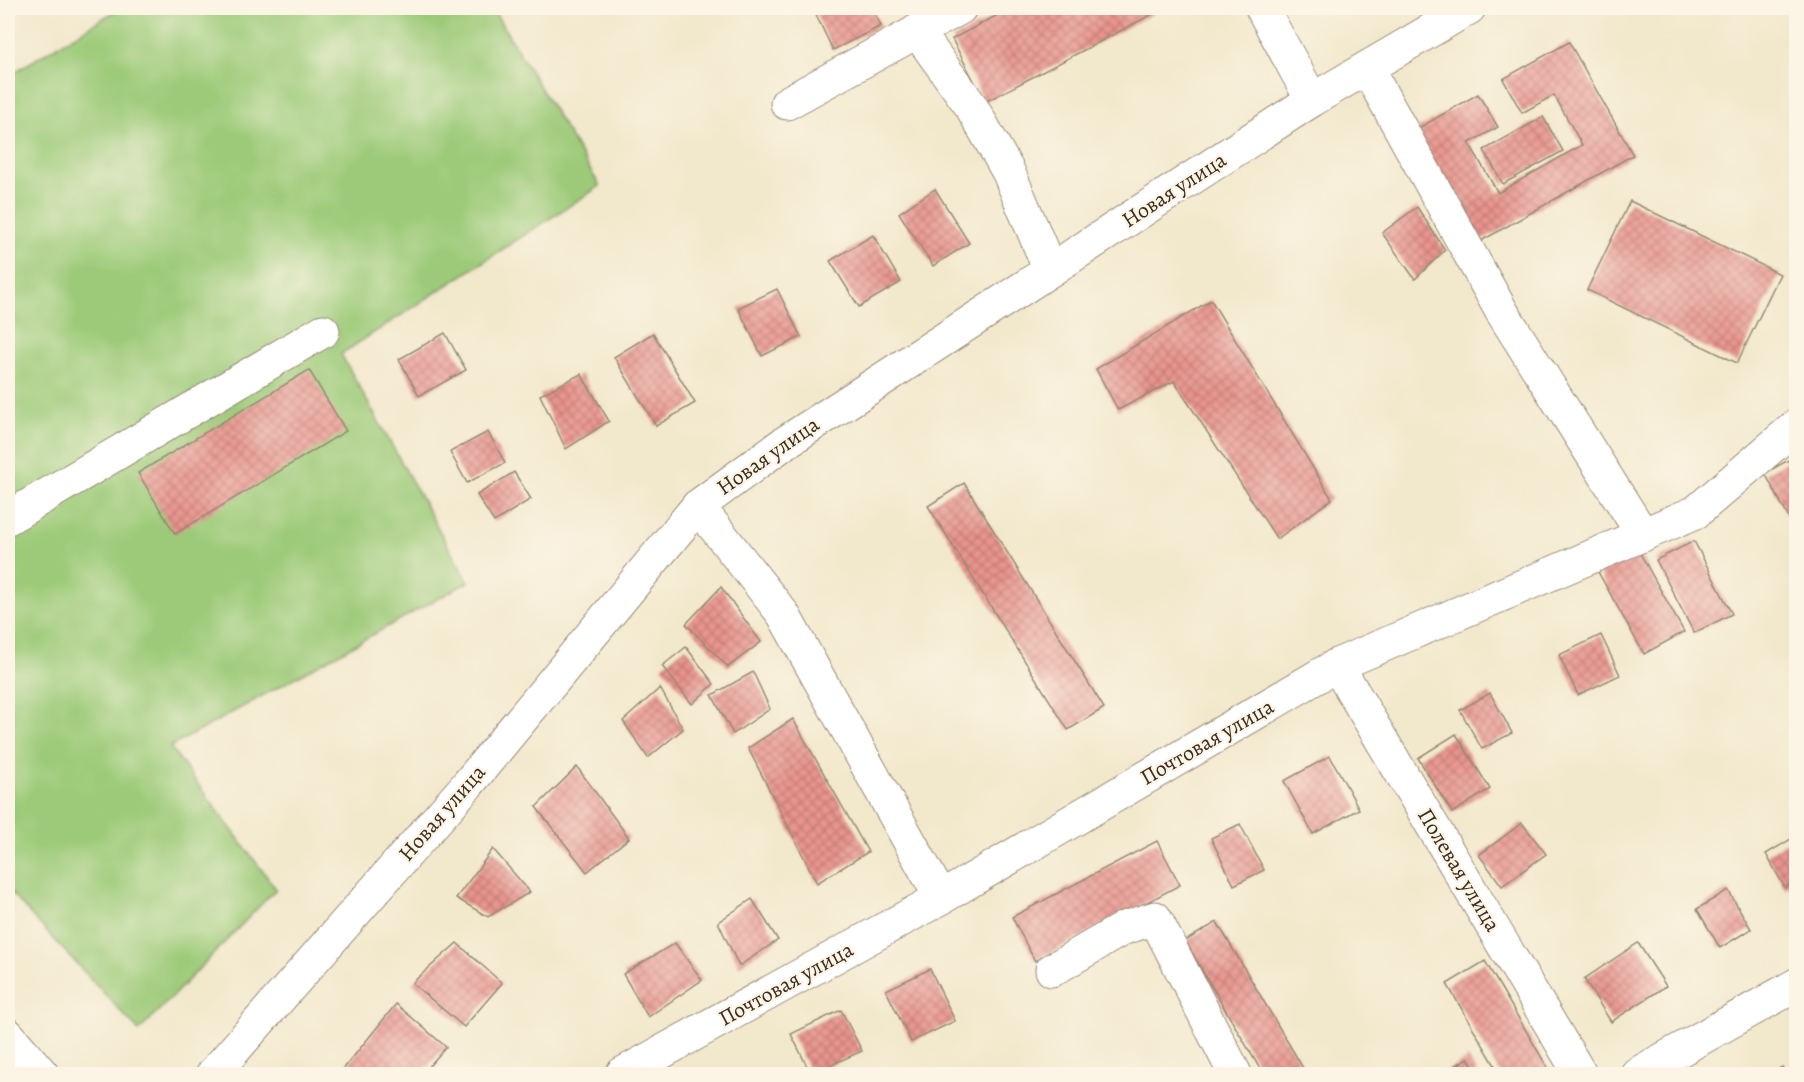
<svg xmlns="http://www.w3.org/2000/svg" width="1804" height="1082" font-family="Alegreya,serif">
	<defs>
		<pattern id="building-cross-hatch" width="8" height="8" patternUnits="userSpaceOnUse" patternTransform="scale(1.5)"><rect width="8" height="8" fill="#e9948e"/><path d="M0 0l8 8M0 8l8-8" fill="none" stroke="#be7973"/></pattern>
	</defs>
	<rect width="100%" height="100%" fill="#fcf5e5"/>
	<filter id="ink" filterUnits="userSpaceOnUse"><feTurbulence type="fractalNoise" baseFrequency=".0167" numOctaves="2"/><feDisplacementMap in="SourceGraphic" scale="12" xChannelSelector="R" yChannelSelector="G"/><feConvolveMatrix kernelMatrix="1 2 1 2 8 2 1 2 1" color-interpolation-filters="sRGB"/></filter>
	<filter id="wash" filterUnits="userSpaceOnUse"><feTurbulence type="fractalNoise" baseFrequency=".008" numOctaves="4" result="noise"/><feDisplacementMap in="SourceGraphic" scale="24" xChannelSelector="R" yChannelSelector="G"/><feGaussianBlur stdDeviation="1.35" result="paint"/><feColorMatrix in="noise" values="0 0 0 0 0 0 0 0 0 0 0 0 0 0 0 0 0 1.4 0 .05"/><feComposite in="paint" operator="in"/></filter>
	<g filter="url(#wash)">
		<rect width="100%" height="100%" fill="#f2e8cc"/>
		<!-- pitch -->
		<path fill="#9cca78" stroke="#6c7a4b" stroke-width="1.5" d="M120 8H492L600 186 341 354 468 582 170 747 276 889 139 1031 8 890V76Z"/>
		<g id="blocks">
			<!-- building -->
			<g fill="url(#building-cross-hatch)">
				<path d="M830 8H872L881 26 833 50 816 15Z"/>
				<path d="M1011 8H1164L985 102 952 39Z"/>
				<path d="M1569 42 1633 155 1474 245 1410 133 1478 94 1498 127 1469 143 1498 193 1582 145 1554 95 1522 113 1503 79Z"/>
				<path d="M1543 117 1563 151 1503 184 1484 150Z"/>
				<path d="M935 189 969 243 933 266 899 213Z"/>
				<path d="M1630 201 1780 274 1737 363 1587 290Z"/>
				<path d="M1417 207 1445 250 1415 279 1382 233Z"/>
				<path d="M873 235 901 282 859 307 830 261Z"/>
				<path d="M777 289 801 337 762 356 738 308Z"/>
				<path d="M1211 300 1332 499 1277 539 1174 381 1118 410 1096 369Z"/>
				<path d="M445 333 466 370 419 396 399 359Z"/>
				<path d="M653 333 695 403 656 426 614 357Z"/>
				<path d="M309 370 346 431 175 534 138 473Z"/>
				<path d="M581 374 609 421 566 449 540 395Z"/>
				<path d="M488 432 505 463 467 483 450 452Z"/>
				<path d="M1796 456V524L1793 526 1765 473Z"/>
				<path d="M514 472 531 499 494 522 477 495Z"/>
				<path d="M964 483 1104 708 1068 730 928 506Z"/>
				<path d="M1694 541 1732 614 1694 633 1656 560Z"/>
				<path d="M1637 548 1684 632 1644 654 1597 570Z"/>
				<path d="M721 587 761 642 728 667 686 624Z"/>
				<path d="M1601 635 1620 675 1578 695 1559 655Z"/>
				<path d="M686 647 714 684 692 704 662 666Z"/>
				<path d="M753 672 770 709 733 734 712 695Z"/>
				<path d="M660 688 683 729 648 758 623 721Z"/>
				<path d="M1490 693 1512 733 1482 749 1460 710Z"/>
				<path d="M793 719 868 852 817 883 748 748Z"/>
				<path d="M1456 734 1490 789 1452 813 1418 758Z"/>
				<path d="M1330 756 1359 809 1313 834 1284 781Z"/>
				<path d="M577 767 629 838 587 872 536 807Z"/>
				<path d="M1522 823 1546 854 1502 886 1479 855Z"/>
				<path d="M1240 824 1264 870 1234 885 1211 838Z"/>
				<path d="M1796 836V881L1785 888 1766 854Z"/>
				<path d="M1157 841 1180 885 1035 961 1012 917Z"/>
				<path d="M493 849 530 892 488 917 456 898Z"/>
				<path d="M1728 890 1751 929 1720 948 1697 909Z"/>
				<path d="M752 899 778 940 739 966 718 922Z"/>
				<path d="M1217 922 1303 1068 1292 1074H1263L1185 941Z"/>
				<path d="M457 943 502 983 464 1027 412 983Z"/>
				<path d="M675 943 702 980 648 1017 623 974Z"/>
				<path d="M1638 943 1666 986 1611 1022 1584 979Z"/>
				<path d="M1485 961 1549 1070 1541 1074H1500L1447 984Z"/>
				<path d="M930 969 955 1021 911 1042 886 990Z"/>
				<path d="M396 1004 446 1047 422 1074H346L341 1072Z"/>
				<path d="M841 1010 862 1051 811 1074 791 1034Z"/>
				<path d="M1468 1058 1478 1074H1442Z"/>
				<path d="M1782 1067 1787 1074H1770Z"/>
			</g>
		</g>
	</g>
	<g filter="url(#ink)">
		<use href="#blocks" fill-opacity="0" stroke="#968975" stroke-width="1.5"/>
		<g fill="none" stroke-linecap="round" stroke-linejoin="round">
			<!-- minor casing -->
			<g stroke="#968975" stroke-width="35">
				<g id="minor">
					<path d="M1262 8 1312 100"/>
					<path d="M917 31 971 106 1008 171 1050 270"/>
					<path d="M1367 68 1502 312 1643 535"/>
					<path d="M787 103 960 8"/>
					<path d="M698 506 783 614 941 898"/>
					<path d="M8 518 323 331"/>
					<path d="M1337 665 1580 1074"/>
					<path d="M1052 970 1124 928 1155 918 1235 1074"/>
					<path d="M8 1035 42 1074"/>
					<path d="M213 1074 468 784 698 506 783 444 1312 100 1469 8"/>
					<path d="M622 1074 941 898 1337 665 1696 512 1796 426"/>
					<path d="M1637 1074 1796 985"/>
				</g>
			</g>
			<!-- minor -->
			<use href="#minor" stroke="#fff" stroke-width="33"/>
		</g>
	</g>
	<g text-anchor="middle" dominant-baseline="central" stroke-width="4.5" stroke-linejoin="round" paint-order="stroke">
		<!-- street labels -->
		<g font-size="22" fill="#3b2a1e" stroke="#fcf5e5">
			<text transform="translate(1174 190) rotate(-33)">Новая улица</text>
			<text transform="translate(768 456) rotate(-35)">Новая улица</text>
			<text transform="translate(1207 742) rotate(-30)">Почтовая улица</text>
			<text transform="translate(442 813) rotate(-49)">Новая улица</text>
			<text transform="translate(1459 870) rotate(59)">Полевая улица</text>
			<text transform="translate(786 984) rotate(-29)">Почтовая улица</text>
		</g>
	</g>
	<!-- margin -->
	<rect width="1804" height="1082" fill="none" stroke="#fcf5e5" stroke-width="30"/>
</svg>
